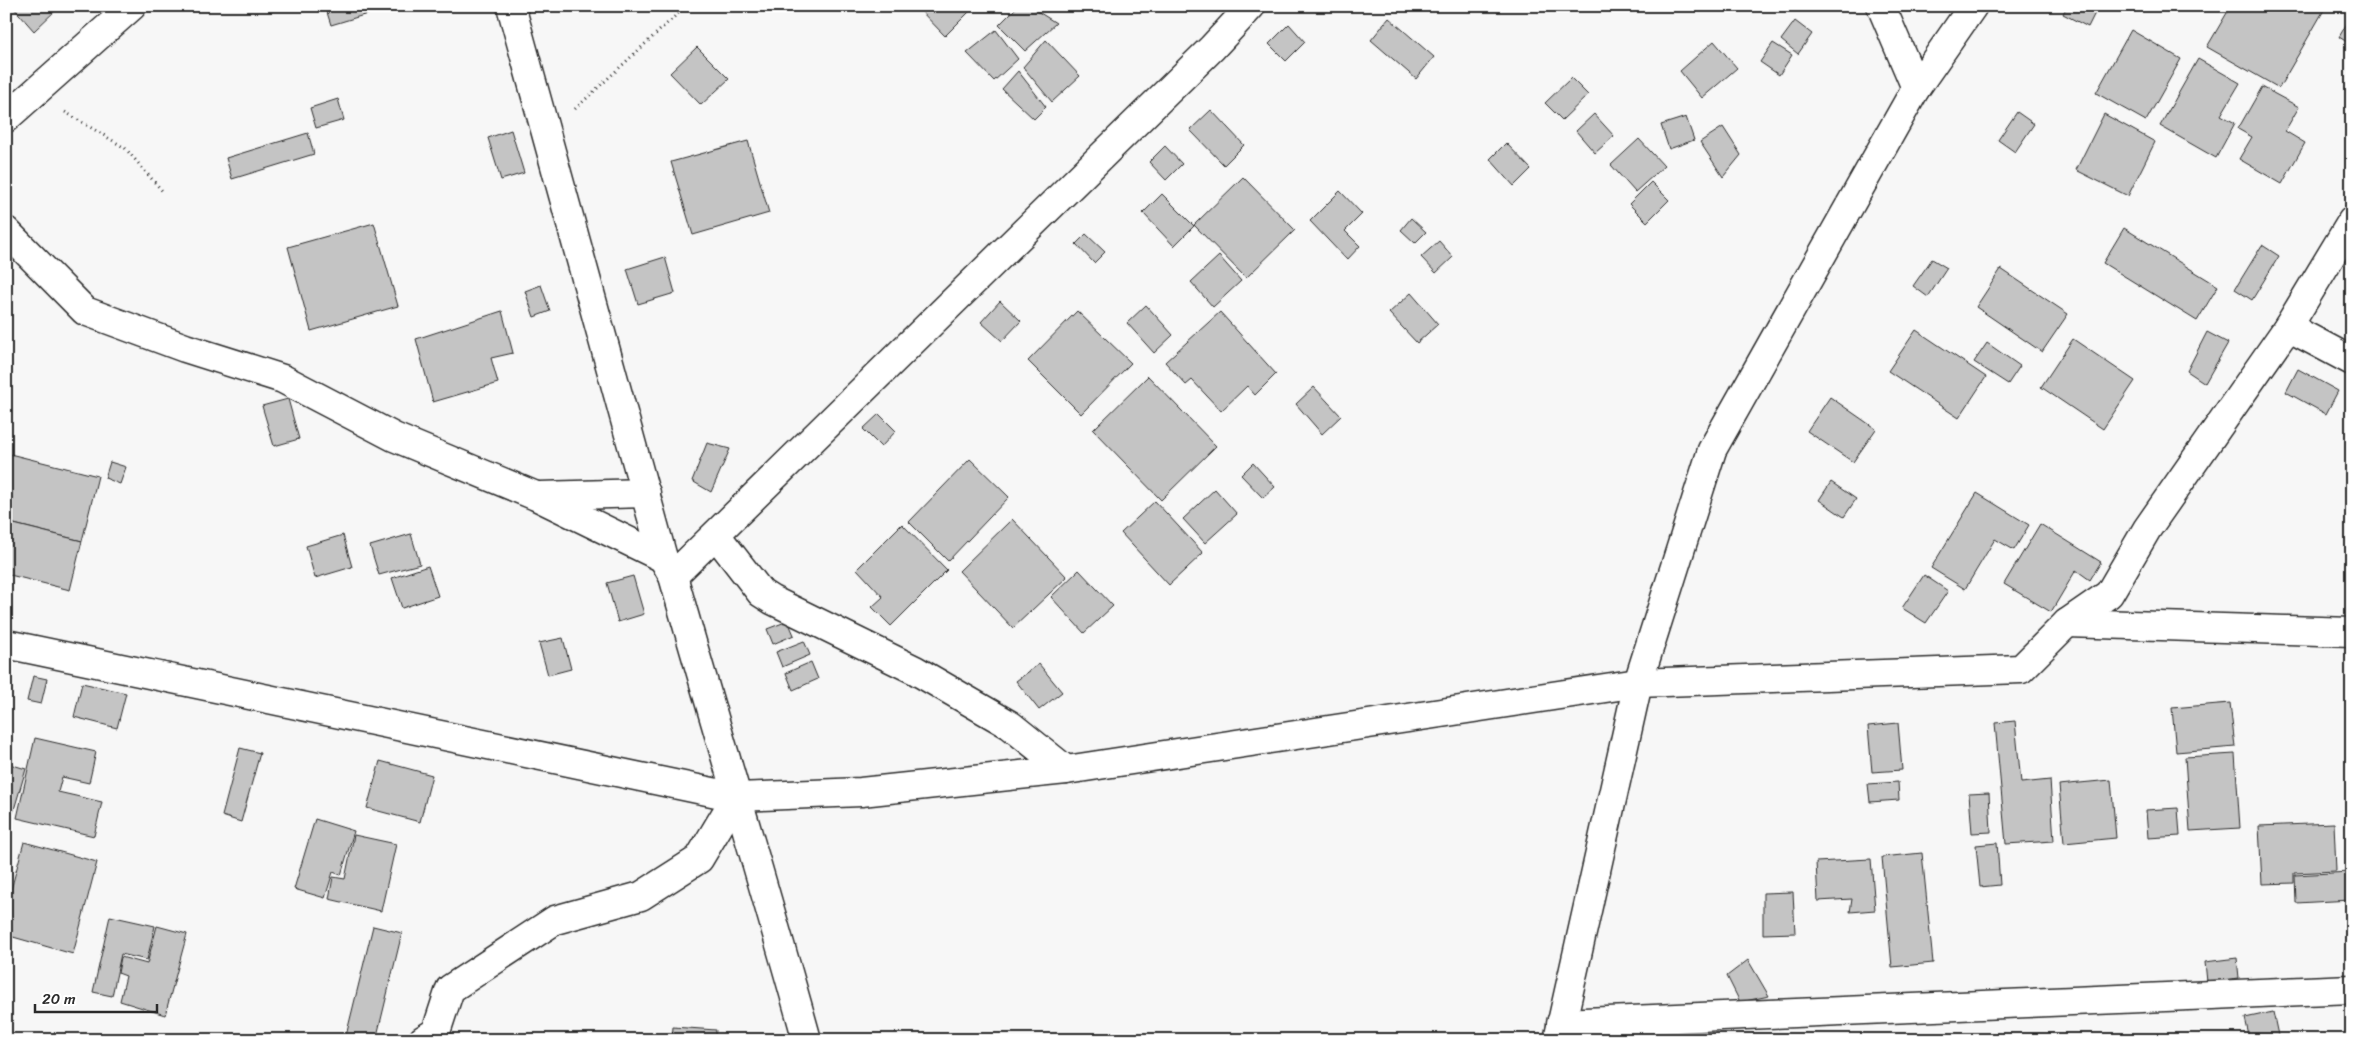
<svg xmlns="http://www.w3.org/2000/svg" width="2358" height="1046" font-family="Sriracha,sans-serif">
	<rect width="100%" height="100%" fill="#f7f7f7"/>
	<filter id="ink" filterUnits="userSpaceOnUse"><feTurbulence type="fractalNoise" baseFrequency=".02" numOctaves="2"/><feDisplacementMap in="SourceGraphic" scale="10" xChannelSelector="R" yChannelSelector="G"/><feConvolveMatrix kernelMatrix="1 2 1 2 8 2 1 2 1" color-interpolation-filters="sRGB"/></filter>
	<g filter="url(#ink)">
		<!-- building -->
		<g fill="#c4c4c4" stroke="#2b2b2b">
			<path d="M12 6H54L57 9 34 31Z"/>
			<path d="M325 6H394L331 25Z"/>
			<path d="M916 6H975L945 36Z"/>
			<path d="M1018 6H1029L1056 23 1025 51 999 25Z"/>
			<path d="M2067 6H2097L2098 7 2088 27 2063 14Z"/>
			<path d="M2231 6H2318L2324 10 2279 88 2207 47Z"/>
			<path d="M1389 18 1434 57 1416 79 1371 40Z"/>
			<path d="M2349 20 2352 21V45L2339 37Z"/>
			<path d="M1795 21 1812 34 1798 54 1781 40Z"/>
			<path d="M1289 24 1305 42 1286 61 1269 44Z"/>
			<path d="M996 30 1018 59 994 81 967 53Z"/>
			<path d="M2131 30 2181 59 2146 121 2096 93Z"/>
			<path d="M1046 40 1080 76 1052 102 1023 67Z"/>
			<path d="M1714 41 1737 68 1702 98 1680 71Z"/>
			<path d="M1773 43 1792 55 1779 75 1760 62Z"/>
			<path d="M697 47 729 79 701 105 670 73Z"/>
			<path d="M2198 59 2240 83 2221 115 2235 123 2216 158 2160 126Z"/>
			<path d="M1018 71 1046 107 1034 119 1002 89Z"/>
			<path d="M1571 78 1588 95 1562 120 1545 103Z"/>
			<path d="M2262 87 2299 107 2285 131 2305 143 2282 184 2239 159 2252 137 2238 129Z"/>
			<path d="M338 99 344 120 316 128 310 108Z"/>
			<path d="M1211 110 1244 145 1224 165 1190 130Z"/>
			<path d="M2017 112 2034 124 2015 152 1998 140Z"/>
			<path d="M1594 114 1614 136 1595 153 1576 131Z"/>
			<path d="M2104 114 2155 142 2128 196 2076 170Z"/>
			<path d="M1686 117 1694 140 1669 149 1661 125Z"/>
			<path d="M1723 127 1741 155 1723 177 1700 142Z"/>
			<path d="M511 130 524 173 501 180 488 138Z"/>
			<path d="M308 133 314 154 232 179 226 158Z"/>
			<path d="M1639 139 1664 166 1635 192 1611 165Z"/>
			<path d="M748 141 769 213 693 235 671 162Z"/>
			<path d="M1506 143 1531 169 1514 186 1490 159Z"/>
			<path d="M1165 146 1182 164 1166 180 1149 162Z"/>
			<path d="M1243 177 1295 230 1246 278 1194 225Z"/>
			<path d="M1651 182 1669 200 1647 222 1629 204Z"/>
			<path d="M1340 191 1362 214 1345 231 1360 246 1347 260 1310 221Z"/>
			<path d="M1162 194 1194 226 1174 246 1143 213Z"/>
			<path d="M1411 218 1426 232 1415 243 1401 230Z"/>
			<path d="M374 223 398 306 311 331 288 247Z"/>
			<path d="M2124 228 2218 286 2197 321 2103 263Z"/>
			<path d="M1086 234 1105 252 1094 263 1076 244Z"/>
			<path d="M1439 241 1453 257 1436 273 1421 257Z"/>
			<path d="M2262 245 2279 256 2252 300 2235 289Z"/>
			<path d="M1219 256 1241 281 1213 307 1191 282Z"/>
			<path d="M665 257 675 293 638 304 627 269Z"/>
			<path d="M1932 259 1947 268 1928 297 1913 286Z"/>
			<path d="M2001 269 2068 314 2042 352 1976 307Z"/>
			<path d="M541 285 550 311 534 317 525 291Z"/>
			<path d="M1411 293 1438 324 1417 343 1389 313Z"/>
			<path d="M1000 301 1021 321 1002 341 981 322Z"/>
			<path d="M1146 305 1173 335 1154 353 1127 323Z"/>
			<path d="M502 311 513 353 491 358 498 383 433 402 416 339Z"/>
			<path d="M1077 311 1131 363 1081 414 1028 361Z"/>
			<path d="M1220 312 1276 374 1255 395 1247 386 1221 411 1192 380 1186 385 1165 362Z"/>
			<path d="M1916 330 1986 377 1959 418 1888 371Z"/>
			<path d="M2207 332 2228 343 2205 383 2187 371Z"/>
			<path d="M2073 339 2135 381 2103 429 2041 387Z"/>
			<path d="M1987 343 2020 366 2008 384 1974 362Z"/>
			<path d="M2298 369 2338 391 2326 414 2286 392Z"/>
			<path d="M1148 376 1216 446 1161 500 1093 430Z"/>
			<path d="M1314 387 1341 416 1322 434 1296 404Z"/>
			<path d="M1830 397 1876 429 1853 462 1807 431Z"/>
			<path d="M288 399 299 439 274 446 262 406Z"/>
			<path d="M879 414 896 431 881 447 863 429Z"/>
			<path d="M707 443 730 449 711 492 692 481Z"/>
			<path d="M6 453 98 476 82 541 6 522Z"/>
			<path d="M970 459 1009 497 948 561 909 522Z"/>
			<path d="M110 462 126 467 120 484 105 478Z"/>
			<path d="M1253 463 1275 487 1263 498 1241 475Z"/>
			<path d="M1831 482 1856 499 1844 517 1819 500Z"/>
			<path d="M1215 489 1237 514 1205 543 1183 519Z"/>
			<path d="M1977 493 2029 525 2014 550 1995 539 1965 589 1931 568Z"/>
			<path d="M1155 501 1203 553 1169 585 1121 533Z"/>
			<path d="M1012 519 1067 577 1013 628 959 571Z"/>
			<path d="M6 522 82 541 70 590 6 574Z"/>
			<path d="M902 524 947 570 891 626 872 607 883 597 857 569Z"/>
			<path d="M2040 524 2101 562 2090 580 2076 570 2051 612 2004 584Z"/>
			<path d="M411 534 420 564 379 575 370 546Z"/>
			<path d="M343 535 352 567 315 578 306 546Z"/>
			<path d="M428 566 438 596 402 608 392 578Z"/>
			<path d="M1079 570 1113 606 1084 633 1051 597Z"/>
			<path d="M1924 575 1948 591 1926 623 1902 608Z"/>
			<path d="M633 576 644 614 618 622 607 583Z"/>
			<path d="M788 621 794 635 773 644 767 629Z"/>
			<path d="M563 638 571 669 548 675 539 643Z"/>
			<path d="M804 641 810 655 782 667 776 652Z"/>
			<path d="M811 662 818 679 793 690 786 673Z"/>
			<path d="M1039 664 1062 692 1039 710 1016 681Z"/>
			<path d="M33 676 47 679 41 704 27 701Z"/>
			<path d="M82 683 126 693 117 728 74 717Z"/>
			<path d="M2230 703 2235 747 2176 752 2172 708Z"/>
			<path d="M2015 721 2021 783 2050 780 2054 841 2006 844 1995 723Z"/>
			<path d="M1898 723 1902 770 1872 772 1868 726Z"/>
			<path d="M35 738 96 752 89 783 62 777 58 792 102 802 94 836 17 818Z"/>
			<path d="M240 748 260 753 241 822 222 816Z"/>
			<path d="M2235 754 2240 828 2190 831 2185 757Z"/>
			<path d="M380 761 432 775 420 822 367 808Z"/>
			<path d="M6 763 26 769 8 830H6Z"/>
			<path d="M2111 780 2116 838 2064 843 2059 785Z"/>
			<path d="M1898 782 1899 800 1870 802 1868 784Z"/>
			<path d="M1989 793 1991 832 1972 833 1969 794Z"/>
			<path d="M2178 808 2180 836 2148 838 2146 810Z"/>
			<path d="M315 819 354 831 341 875 333 872 325 898 294 889Z"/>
			<path d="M2334 823 2336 871 2294 873V883L2262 884 2259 826Z"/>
			<path d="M354 835 396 844 381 911 329 899 333 877 345 879Z"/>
			<path d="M24 842 97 862 73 954 6 935V908Z"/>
			<path d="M1997 843 2000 885 1980 887 1976 845Z"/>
			<path d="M1922 853 1933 963 1892 967 1882 857Z"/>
			<path d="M1871 859 1875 910 1850 912 1852 899 1818 901 1816 862Z"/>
			<path d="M2350 872 2351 900 2296 903 2295 875Z"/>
			<path d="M1793 892 1795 933 1763 934V893Z"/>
			<path d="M110 916 155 926 147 960 121 954 112 996 93 992Z"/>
			<path d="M157 926 187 934 165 1015 120 1001 126 976 118 973 121 957 147 964Z"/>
			<path d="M373 926 402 933 376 1040H345Z"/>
			<path d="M2237 958 2239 978 2207 982 2205 962Z"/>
			<path d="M1748 960 1769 996 1740 1002 1727 976Z"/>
			<path d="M2273 1012 2279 1040H2250L2245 1018Z"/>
			<path d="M673 1027 716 1030 715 1040H672Z"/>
		</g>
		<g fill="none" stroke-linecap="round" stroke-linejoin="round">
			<!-- street casing -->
			<g stroke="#2b2b2b" stroke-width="31">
				<g id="street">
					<path d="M511 6 663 558 673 576C717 731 764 885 807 1040"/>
					<path d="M1881 6 1916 88"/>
					<path d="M6 118 132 6"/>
					<path d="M6 231 85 311 185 348 283 379 394 437 536 496 663 558"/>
					<path d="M2288 327 2352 361"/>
					<path d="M540 496 646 493"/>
					<path d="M716 535 761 593 772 600 915 670 1010 725 1066 770"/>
					<path d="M673 576 1212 48 1251 6"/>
					<path d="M2067 623 2352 632"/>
					<path d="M6 644 736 797 861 792 1066 770 1638 683 2021 669 2067 623 2109 594 2147 529 2288 327 2352 221"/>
					<path d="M1561 1023 2352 989"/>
					<path d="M423 1040 436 1032 450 989 555 920 641 896 699 859 736 797"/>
					<path d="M1558 1040 1638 683 1712 450 1916 88 1973 6"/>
				</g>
			</g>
			<!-- path -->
			<g stroke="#2b2b2b" stroke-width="3" stroke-dasharray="1 4" stroke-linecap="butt">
				<path d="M575 109 686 6"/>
				<path d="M65 112 125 148 164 193"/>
			</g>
			<!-- street -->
			<use href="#street" stroke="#fff" stroke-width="28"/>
		</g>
	</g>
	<!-- margin -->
	<rect width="2358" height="1046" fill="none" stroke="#fff" stroke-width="25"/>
	<rect x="12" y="12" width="2333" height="1021" fill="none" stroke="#2b2b2b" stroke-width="2" filter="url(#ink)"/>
	<!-- scale -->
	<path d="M35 1004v8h122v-8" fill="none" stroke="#2b2b2b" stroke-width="2.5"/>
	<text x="42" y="1004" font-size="15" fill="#2b2b2b" stroke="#ffffff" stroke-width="4" paint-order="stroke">20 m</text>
</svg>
